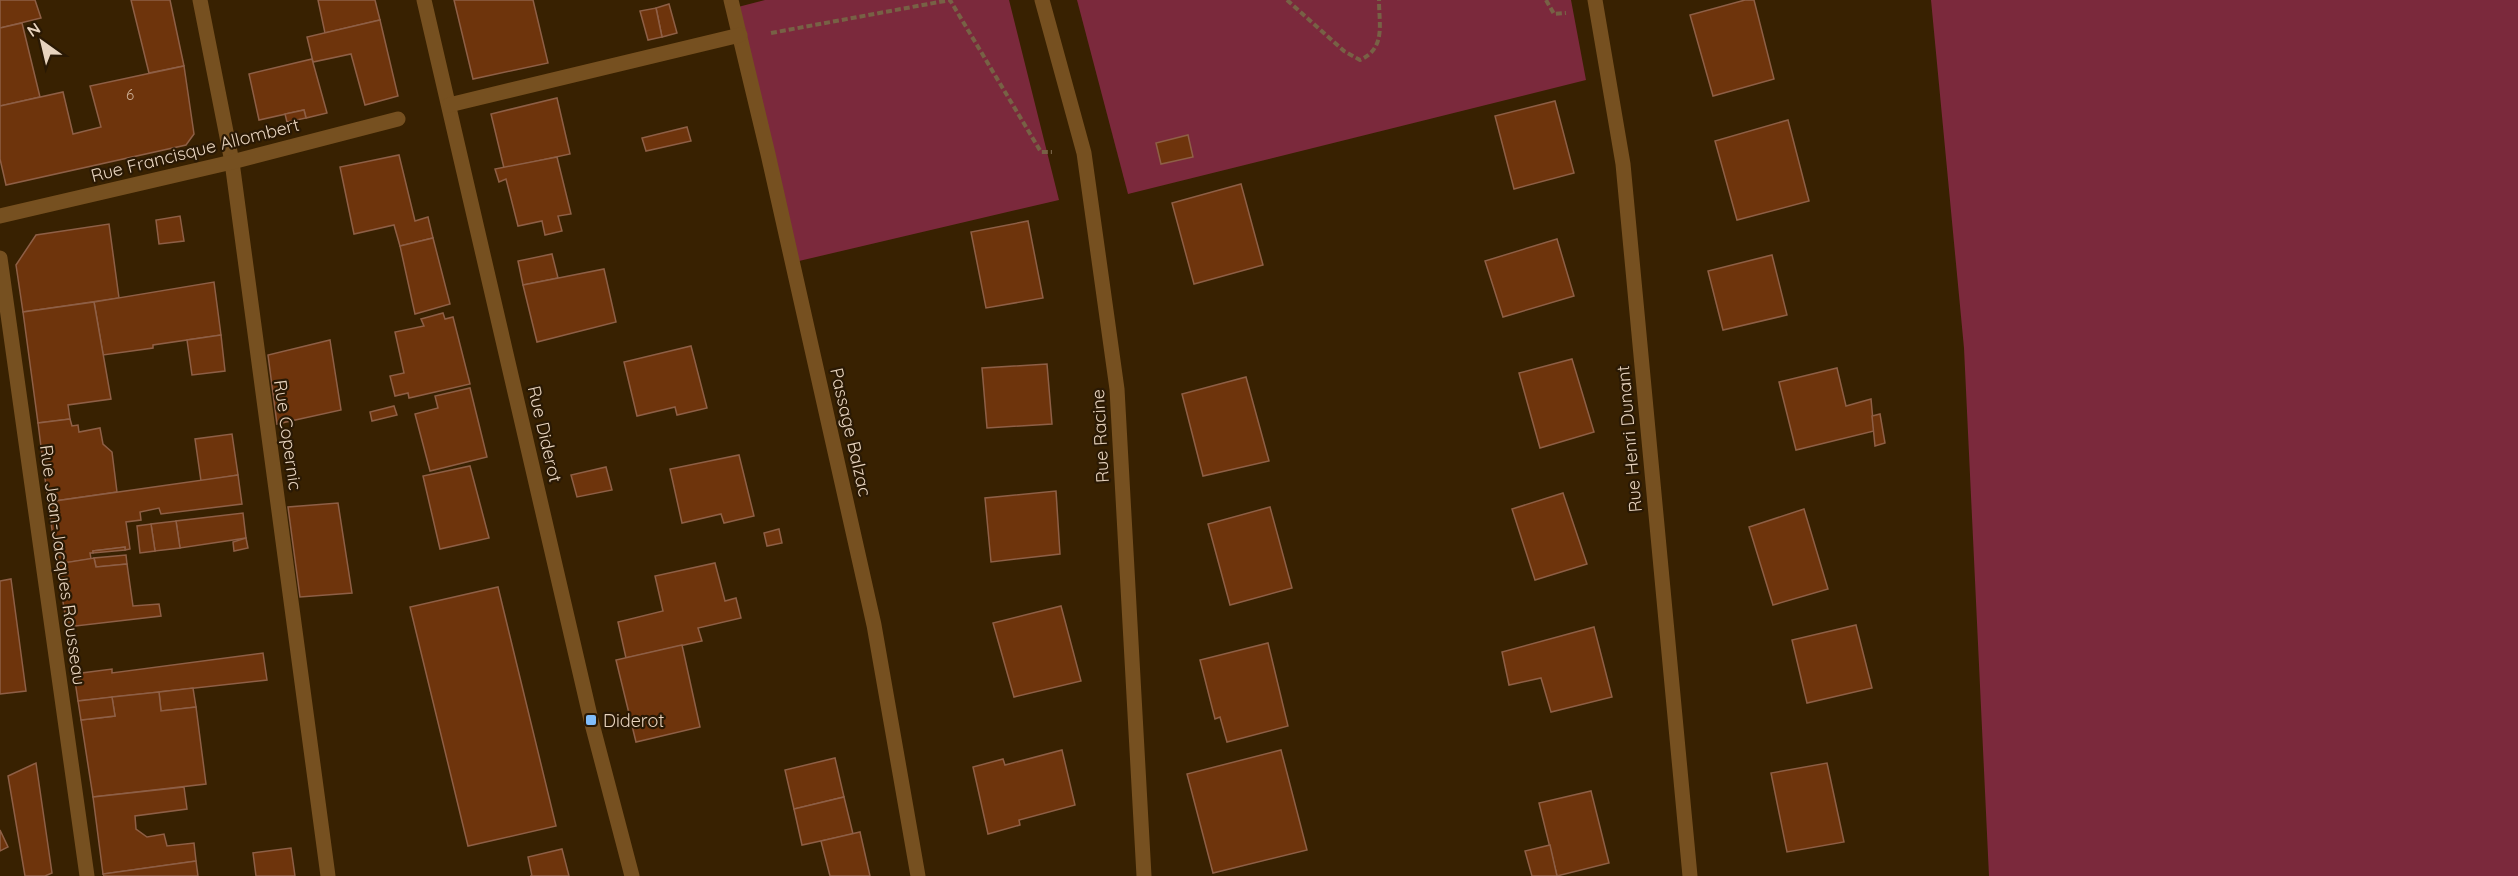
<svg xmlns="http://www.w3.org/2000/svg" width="2518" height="876" font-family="Quicksand,sans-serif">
	<rect width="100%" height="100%" fill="#382101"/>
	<!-- green -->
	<g fill="#7b293c">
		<path d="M765 0H1009L1059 200 799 261 738 7Z"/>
		<path d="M1077 0H1571L1586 80 1128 194Z"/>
		<path d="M1931 0H2518V876H1989L1964 348Z"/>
	</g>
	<!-- building -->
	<g fill="#6e340c" stroke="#8e5f46" stroke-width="1.5">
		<path d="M0 0H35L41 18 0 28Z"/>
		<path d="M131 0H170L184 66 149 73Z"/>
		<path d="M318 0H375L380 20 325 33Z"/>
		<path d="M454 0H533L548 63 473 79Z"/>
		<path d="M1745 0H1754L1774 79 1713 96 1690 15Z"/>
		<path d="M669 4 677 33 662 37 656 8Z"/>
		<path d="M656 8 662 37 648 40 640 11Z"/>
		<path d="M380 20 398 96 365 105 351 54 313 62 307 37Z"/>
		<path d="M22 23 40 97 0 106V28Z"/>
		<path d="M312 59 327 113 306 118 304 110 259 120 249 74Z"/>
		<path d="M184 66 194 134 186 145 6 185 0 159V106L63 92 73 134 101 127 90 86Z"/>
		<path d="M557 98 570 154 504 168 491 114Z"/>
		<path d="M1555 101 1574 173 1514 189 1495 116Z"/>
		<path d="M304 110 306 118 287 122 285 114Z"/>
		<path d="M1788 120 1809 201 1737 220 1715 141Z"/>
		<path d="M687 127 691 141 646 151 642 138Z"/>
		<path d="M1188 135 1193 157 1161 164 1156 143Z"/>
		<path d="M399 155 415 221 428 217 433 238 400 246 394 225 354 234 340 167Z"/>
		<path d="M557 157 571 214 558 216 562 231 545 235 542 221 518 226 506 179 499 182 495 169Z"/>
		<path d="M1241 184 1263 265 1194 284 1172 203Z"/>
		<path d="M180 216 184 241 159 244 156 220Z"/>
		<path d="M1028 221 1043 298 986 308 971 232Z"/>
		<path d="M109 224 119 298 23 312 16 265 36 235Z"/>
		<path d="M433 238 450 304 415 314 400 246Z"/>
		<path d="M1557 239 1574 296 1503 317 1485 261Z"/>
		<path d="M552 254 558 278 523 285 518 261Z"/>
		<path d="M1772 255 1787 315 1723 330 1708 271Z"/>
		<path d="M604 269 616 322 537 342 523 285Z"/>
		<path d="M214 282 221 335 153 345V348L103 355 94 302Z"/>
		<path d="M94 302 111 399 68 405 70 419 38 423 23 312Z"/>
		<path d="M443 313 445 319 453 317 470 384 409 398 408 393 395 396 390 376 404 373 395 332 424 326 421 319Z"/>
		<path d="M221 335 225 371 192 375 187 340Z"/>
		<path d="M330 340 341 410 277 424 268 355Z"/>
		<path d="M691 346 707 408 677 415 675 407 637 416 624 362Z"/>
		<path d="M1572 359 1594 432 1540 448 1519 373Z"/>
		<path d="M1047 364 1052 424 987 428 982 368Z"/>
		<path d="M1837 368 1846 406 1871 399 1874 431 1796 450 1779 382Z"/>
		<path d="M1246 377 1269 461 1203 476 1182 394Z"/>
		<path d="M470 388 487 457 430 471 415 414 438 408 435 396Z"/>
		<path d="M394 406 397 415 372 421 370 412Z"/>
		<path d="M1880 414 1885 443 1875 446 1872 416Z"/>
		<path d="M70 419 72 426 78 425 79 432 100 428 103 444 112 452 117 492 48 502 38 423Z"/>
		<path d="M232 434 238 475 201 481 195 439Z"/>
		<path d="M739 455 754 516 724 523 721 514 682 523 670 469Z"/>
		<path d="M470 466 489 538 440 549 423 476Z"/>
		<path d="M606 467 612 490 577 497 571 475Z"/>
		<path d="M238 475 242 504 161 514 159 508 140 512 141 520 126 522 130 549 125 550V547L93 551V553H90L91 559 57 564 48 502Z"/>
		<path d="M1056 491 1060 554 991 562 985 498Z"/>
		<path d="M1563 493 1587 564 1535 580 1512 509Z"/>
		<path d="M338 503 352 593 300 597 288 507Z"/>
		<path d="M1270 507 1292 588 1230 605 1208 524Z"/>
		<path d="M1804 509 1828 589 1773 605 1749 527Z"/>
		<path d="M243 513 246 538 180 548 176 521Z"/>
		<path d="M176 521 180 548 155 551 151 524Z"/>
		<path d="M151 524 155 551 140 553 137 526Z"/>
		<path d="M779 529 782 543 767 546 764 533Z"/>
		<path d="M246 538 248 548 234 551 233 542Z"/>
		<path d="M125 547V550L93 553V551Z"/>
		<path d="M126 555 127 564 96 567 94 558Z"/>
		<path d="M94 558 96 567 127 564 133 606 159 604 161 616 67 627 57 564Z"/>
		<path d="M715 563 725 601 736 598 741 618 698 628 702 641 626 658 618 622 663 611 655 576Z"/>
		<path d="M11 579 26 691 0 694V581Z"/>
		<path d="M498 587 556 826 468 846 410 607Z"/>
		<path d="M1061 606 1081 681 1014 697 993 623Z"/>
		<path d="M1856 625 1872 688 1807 703 1792 640Z"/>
		<path d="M1594 627 1612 697 1551 712 1541 678 1509 685 1502 652Z"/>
		<path d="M1268 643 1288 726 1227 742 1220 717 1215 719 1200 660Z"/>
		<path d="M682 645 700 727 636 742 616 660Z"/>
		<path d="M263 653 267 680 78 701 74 674 112 669V673Z"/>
		<path d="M193 688 196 707 161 711 159 692Z"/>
		<path d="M159 692 161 711 196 707 206 784 93 797 81 720 115 716 112 697Z"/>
		<path d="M112 697 115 716 81 720 78 701Z"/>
		<path d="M1062 750 1075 805 1019 820 1020 825 988 834 973 767 1003 759 1005 765Z"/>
		<path d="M1281 750 1307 850 1213 873 1187 774Z"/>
		<path d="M835 758 844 797 794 809 785 770Z"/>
		<path d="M36 763 52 873 45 876H25L8 776Z"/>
		<path d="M1827 763 1844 842 1787 852 1771 773Z"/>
		<path d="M184 787 187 809 135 816 136 829 147 837 164 834 167 846 194 843 196 861 103 874 93 797Z"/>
		<path d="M1591 791 1609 863 1557 876 1539 803Z"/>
		<path d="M844 797 853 834 802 845 794 809Z"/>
		<path d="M0 830 8 847 0 851Z"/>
		<path d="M860 832 870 876H830L821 841Z"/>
		<path d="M1550 845 1557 876H1532L1525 851Z"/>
		<path d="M291 848 295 876H256L253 853Z"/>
		<path d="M562 849 569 876H530H532L528 857Z"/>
		<path d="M196 861 198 876H104L103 874Z"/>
	</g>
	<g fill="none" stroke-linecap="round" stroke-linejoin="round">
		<!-- path -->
		<g stroke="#776145" stroke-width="4" stroke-dasharray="6 3" stroke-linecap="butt">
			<path d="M1287 0 1344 51 1360 60C1386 48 1379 25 1379 0"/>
			<path d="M1546 0 1554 14 1566 13"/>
			<path d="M771 33 950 0 1041 152H1052"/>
		</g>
		<!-- minor -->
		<g stroke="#765020" stroke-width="15">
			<path d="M200 0 232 162 328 876"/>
			<path d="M424 0 591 720 632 876"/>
			<path d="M731 0 768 154 874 625 918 876"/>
			<path d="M1042 0 1084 153 1117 389 1144 876"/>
			<path d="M1595 0 1623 164 1690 876"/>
			<path d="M449 105 740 35"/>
			<path d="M0 216 232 162 398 119"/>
			<path d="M0 258 87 876"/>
		</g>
	</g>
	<!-- markers -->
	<rect fill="#80bdfa" stroke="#2a1904" stroke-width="2" x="585" y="714" width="12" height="12" rx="3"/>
	<g text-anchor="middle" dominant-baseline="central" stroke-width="4.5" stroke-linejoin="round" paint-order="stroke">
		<!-- number labels -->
		<g font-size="15" fill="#caac92">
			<text x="130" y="94">6</text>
		</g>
		<!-- street labels -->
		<g font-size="18" fill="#e8d4bf" stroke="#2a1904">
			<text transform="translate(195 150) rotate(-14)">Rue Francisque Allombert</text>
			<text transform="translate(851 432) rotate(77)">Passage Balzac</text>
			<text transform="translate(545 434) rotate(77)">Rue Diderot</text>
			<text transform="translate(288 435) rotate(82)">Rue Copernic</text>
			<text transform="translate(1100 436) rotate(-93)">Rue Racine</text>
			<text transform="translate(1629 439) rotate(-95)">Rue Henri Dunant</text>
			<text transform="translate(63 565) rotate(82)">Rue Jean-Jacques Rousseau</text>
		</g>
		<!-- poi labels -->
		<g font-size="18" fill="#e8d4bf" stroke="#2a1904" text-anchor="start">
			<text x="603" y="720">Diderot</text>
		</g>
	</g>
	<!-- north arrow -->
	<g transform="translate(42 42) rotate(326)" stroke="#2a1904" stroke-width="4.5" paint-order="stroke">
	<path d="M0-4.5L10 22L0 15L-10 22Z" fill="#e8d4bf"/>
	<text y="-9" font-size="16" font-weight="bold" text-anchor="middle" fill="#e8d4bf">N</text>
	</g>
</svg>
